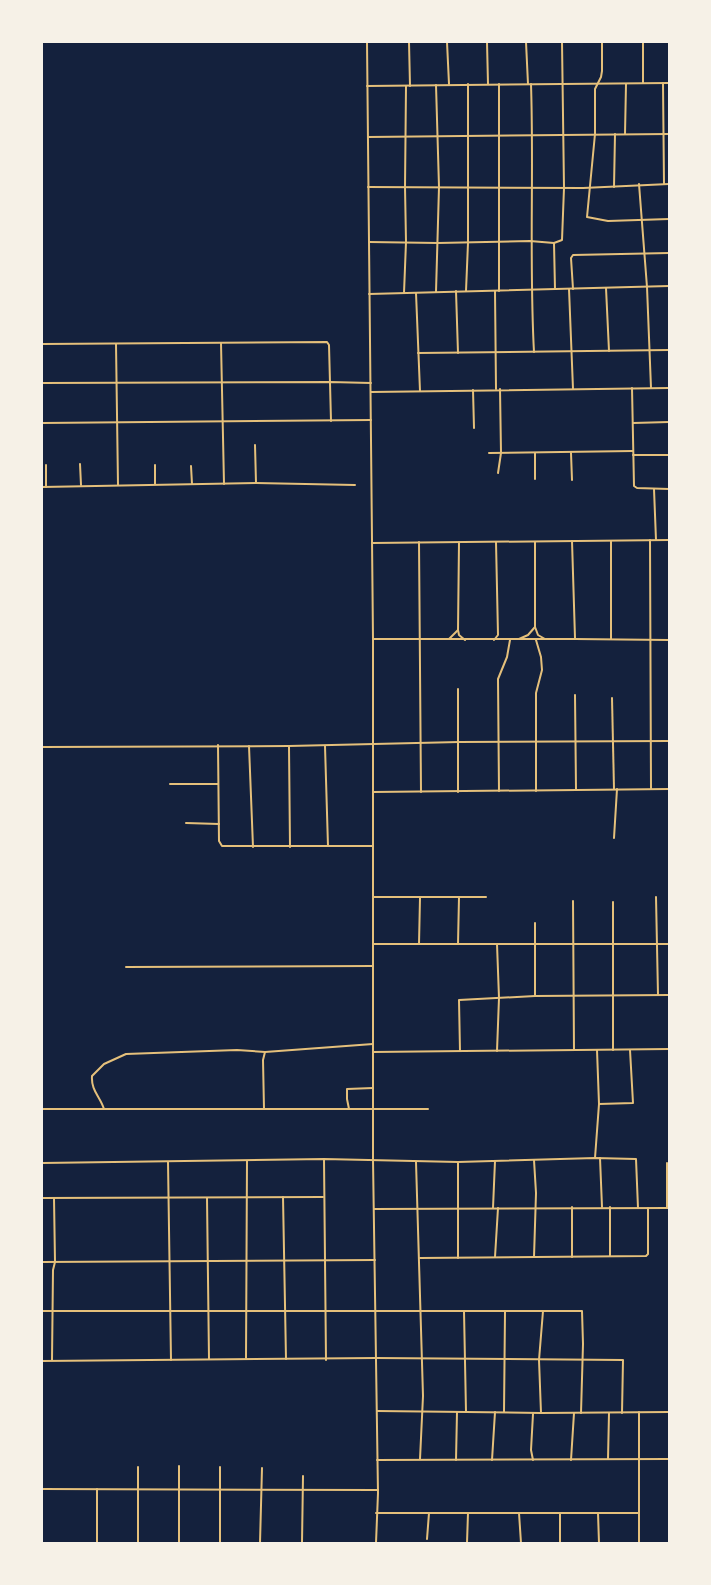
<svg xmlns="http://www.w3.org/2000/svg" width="711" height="1585" font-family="Poppins,sans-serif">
	<rect width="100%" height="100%" fill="#14213d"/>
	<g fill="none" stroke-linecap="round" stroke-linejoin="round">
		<!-- minor -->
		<g stroke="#e5c07b" stroke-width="2">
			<path d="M409 42 410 86"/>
			<path d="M447 42 449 84"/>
			<path d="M487 42 488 84"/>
			<path d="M526 42 528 84"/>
			<path d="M602 42V71L601 77 595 89V134L587 217 608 221 669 219"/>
			<path d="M643 83V42"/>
			<path d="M663 83 664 184"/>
			<path d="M531 84C534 174 529 263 534 352"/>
			<path d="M367 86 669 83"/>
			<path d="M625 134 626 84"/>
			<path d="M368 137 669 134"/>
			<path d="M639 184 647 287 651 388"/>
			<path d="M368 187 583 188 669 184"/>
			<path d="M614 187 615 134"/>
			<path d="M369 242 438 243 530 241 554 243 562 240 564 188 562 42"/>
			<path d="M554 243 555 289"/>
			<path d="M606 288 609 351"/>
			<path d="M569 289 573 389"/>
			<path d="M573 289 571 258 573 255 669 253"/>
			<path d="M456 291 458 353"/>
			<path d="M466 291 468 243V84"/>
			<path d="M495 291 496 389"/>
			<path d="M499 291V84"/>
			<path d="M436 292 439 187 436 85"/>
			<path d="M404 293 406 242 405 187 406 86"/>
			<path d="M416 293 420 391"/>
			<path d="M369 294 669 286"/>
			<path d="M221 343 224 484"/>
			<path d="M42 344 327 342 329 345 331 421"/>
			<path d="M116 344 118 485"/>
			<path d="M418 353 669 350"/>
			<path d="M42 383 330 382 371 383"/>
			<path d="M632 388 634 486 637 488 669 489"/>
			<path d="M473 390 474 428"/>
			<path d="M371 392 669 388"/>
			<path d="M42 423 371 420"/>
			<path d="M633 423 669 422"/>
			<path d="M255 445 256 483"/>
			<path d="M489 453 633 451"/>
			<path d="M571 453 572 480"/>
			<path d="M633 455H669"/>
			<path d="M80 464 81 485"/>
			<path d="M46 465V487"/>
			<path d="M155 465V484"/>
			<path d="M191 466 192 484"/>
			<path d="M498 473 501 453 500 389"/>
			<path d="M535 479V453"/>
			<path d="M42 487 256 483 355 485"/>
			<path d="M654 489 656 540"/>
			<path d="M650 540 651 789"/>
			<path d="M572 541 575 638"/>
			<path d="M419 542 421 792"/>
			<path d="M459 542 458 630 459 635 465 640"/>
			<path d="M372 543 669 540"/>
			<path d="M535 627 538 635 545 639"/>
			<path d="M373 639H575L669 640"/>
			<path d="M449 639 458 630"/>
			<path d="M519 639 528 635 535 627V542"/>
			<path d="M611 639V541"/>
			<path d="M494 640 498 635 496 542"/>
			<path d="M536 640 541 657 542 670 536 693V791"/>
			<path d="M575 695 576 789"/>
			<path d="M612 698 614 789"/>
			<path d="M218 745 219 841 222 846H373"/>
			<path d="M249 746 253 847"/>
			<path d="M289 746 290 847"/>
			<path d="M325 746 328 846"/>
			<path d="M42 747 289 746 459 742 669 741"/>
			<path d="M170 784H218"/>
			<path d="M499 791 498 679 507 657 510 640"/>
			<path d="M373 792 669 789"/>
			<path d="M458 792V689"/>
			<path d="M186 823 219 824"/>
			<path d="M614 838 617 789"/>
			<path d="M373 897H486"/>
			<path d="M656 897 658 995"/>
			<path d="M573 901 574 1050"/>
			<path d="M613 902V1050"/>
			<path d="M373 944H669"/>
			<path d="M419 944 420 898"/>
			<path d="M458 944 459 897"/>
			<path d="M497 944 499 998 497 1051"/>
			<path d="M126 967 373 966"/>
			<path d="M535 996V923"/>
			<path d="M460 1051 459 1000 535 996 669 995"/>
			<path d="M373 1052 669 1049"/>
			<path d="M599 1104 633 1103 630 1050"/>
			<path d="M42 1109H428"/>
			<path d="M104 1109C100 1096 91 1091 92 1076L104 1064 126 1054 237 1050 265 1052"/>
			<path d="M264 1109 263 1060 265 1052 373 1044"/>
			<path d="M349 1109 347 1099V1089L373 1088"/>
			<path d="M595 1158 599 1104 597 1050"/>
			<path d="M600 1158 602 1207"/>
			<path d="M324 1159 326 1360"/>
			<path d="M534 1160 536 1193 534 1257"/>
			<path d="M168 1162 171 1360"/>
			<path d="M416 1162 423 1396 420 1459"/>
			<path d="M458 1162V1258"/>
			<path d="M42 1163 324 1159 458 1162 595 1158 636 1159 638 1208"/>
			<path d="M283 1197 286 1359"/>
			<path d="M42 1198 323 1197"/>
			<path d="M207 1198 209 1359"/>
			<path d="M493 1208 495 1161"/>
			<path d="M667 1208V1163"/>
			<path d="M374 1209 669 1208"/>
			<path d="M610 1256V1207"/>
			<path d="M495 1257 498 1208"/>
			<path d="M572 1257V1207"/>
			<path d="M420 1258 646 1256 648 1254V1208"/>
			<path d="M42 1262 375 1260"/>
			<path d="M42 1311H582L583 1344 581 1413"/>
			<path d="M464 1311 466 1412"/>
			<path d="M246 1358 247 1161"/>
			<path d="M52 1360 53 1270 55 1262 54 1198"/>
			<path d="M42 1361 376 1358 623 1360 622 1413"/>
			<path d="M377 1411 541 1413 669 1412"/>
			<path d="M504 1412 505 1312"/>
			<path d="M639 1412V1543"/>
			<path d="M541 1413 539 1360 543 1311"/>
			<path d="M533 1414 531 1450 533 1460"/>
			<path d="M608 1459 609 1413"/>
			<path d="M377 1460 669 1459"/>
			<path d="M456 1460 457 1412"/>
			<path d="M492 1460 495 1412"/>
			<path d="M571 1460 574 1413"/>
			<path d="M138 1467V1543"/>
			<path d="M220 1467V1543"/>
			<path d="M42 1489 378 1490"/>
			<path d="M97 1489V1543"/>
			<path d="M376 1513H638"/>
			<path d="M519 1513 521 1543"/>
			<path d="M560 1513V1543"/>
			<path d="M598 1513 599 1543"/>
			<path d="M427 1539 429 1513"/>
			<path d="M179 1543V1466"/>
			<path d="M260 1543 262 1468"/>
			<path d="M302 1543 303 1476"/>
			<path d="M467 1543 468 1513"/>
		</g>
		<!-- tertiary -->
		<path stroke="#e5c07b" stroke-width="2" d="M367 42 373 639V1160L378 1493 376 1543"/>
	</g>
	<!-- border -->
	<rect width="711" height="1585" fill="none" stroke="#f6f1e7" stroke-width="86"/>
</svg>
